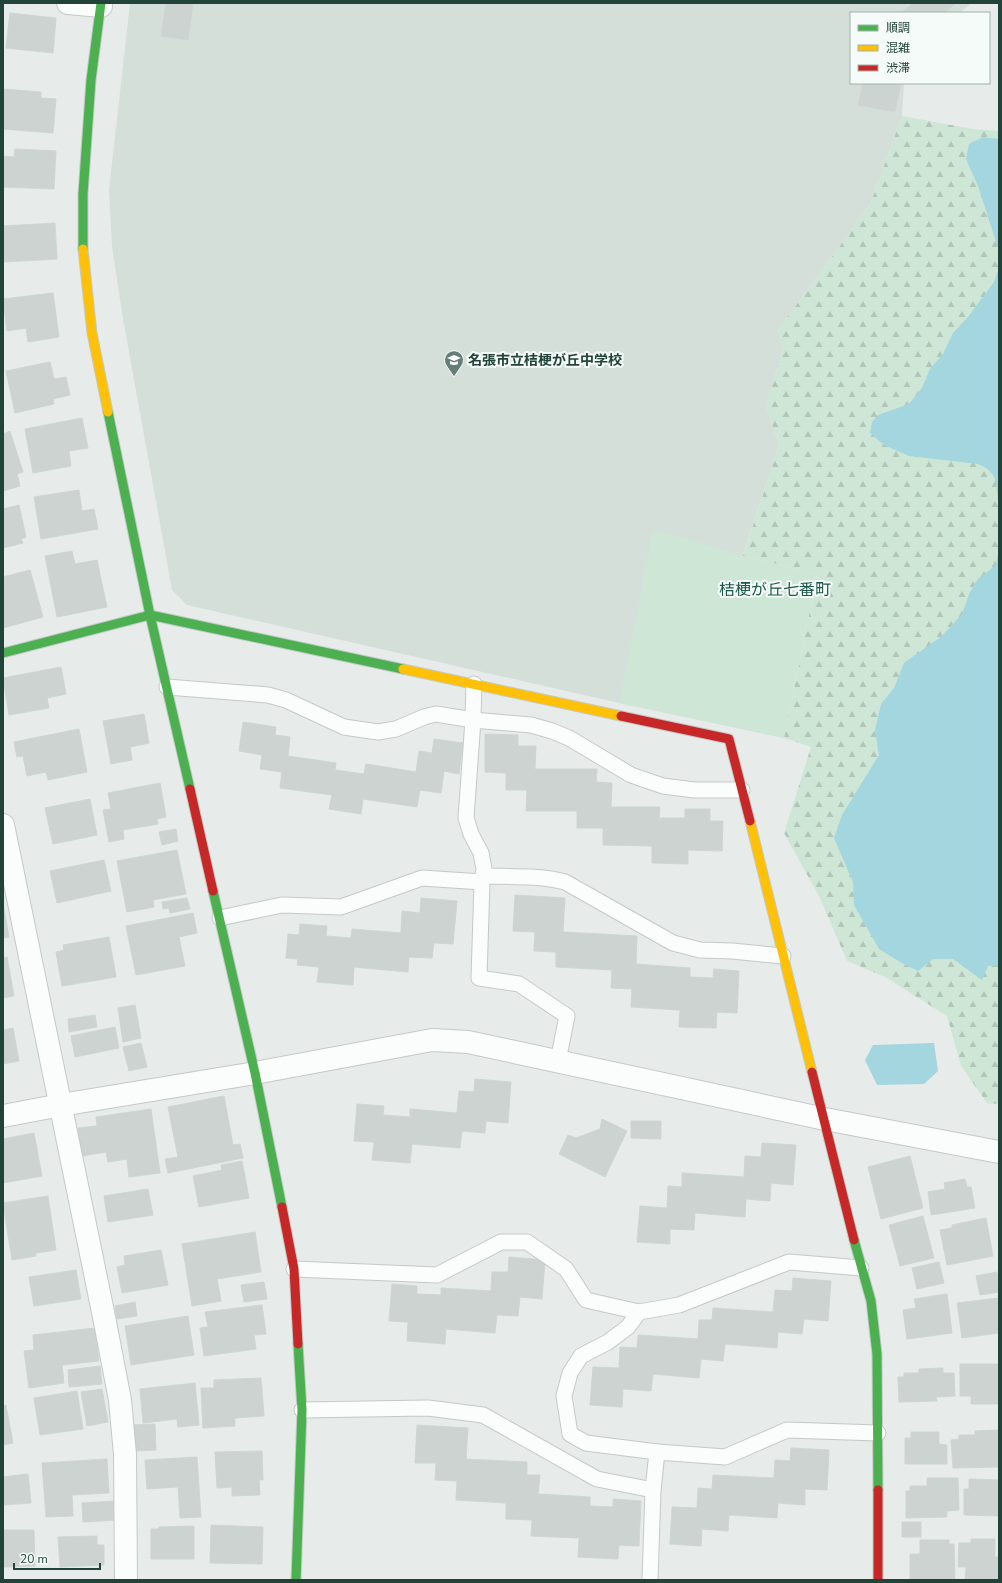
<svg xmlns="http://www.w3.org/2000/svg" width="1002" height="1583" font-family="'Nunito Sans','Noto Sans JP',sans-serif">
	<defs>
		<pattern id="forest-firs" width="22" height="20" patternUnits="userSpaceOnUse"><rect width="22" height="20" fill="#cee6d6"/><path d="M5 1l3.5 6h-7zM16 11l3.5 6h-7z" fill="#b1c6b8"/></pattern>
	</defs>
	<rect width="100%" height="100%" fill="#e7ecea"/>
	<!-- built -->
	<path fill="#d4dfda" d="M130 3H972L959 13H851V83H904L902 116 870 205 778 330 783 348 766 406 779 446 743 555 784 738 619 703 187 605 172 590 123 319 112 247 109 190Z"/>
	<!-- forest -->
	<path fill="url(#forest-firs)" d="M902 116 973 129 999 131V1104L987 1103 961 1066 947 1016 885 977 847 961 819 896 784 833 811 747 784 738 817 574 743 556 779 446 766 406 783 348 778 330 870 205Z"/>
	<!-- park -->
	<path fill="#cee6d6" d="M653 529 743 556 817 574 784 738 619 703Z"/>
	<!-- water -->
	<g fill="#a3d6de">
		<path d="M983 137 999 139V251L978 186 966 159 969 144Z"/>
		<path d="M999 268V505C995 485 1000 473 978 464L909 456 884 445 870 433 872 422 878 415 909 404 922 388 930 369 943 354 953 333 968 317 994 282Z"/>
		<path d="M999 548V966H988L982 980 953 959H933L918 971 900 962 879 949 854 905 853 882 834 838 842 815 879 755 875 730 881 704 894 688 904 663 942 636 962 614 970 592 978 579 996 565Z"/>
		<path d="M934 1043 938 1071 924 1084 877 1085 865 1060 873 1045Z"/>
	</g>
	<!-- building -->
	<g fill="#ccd3d1" stroke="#cfd5d3">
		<path d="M166 3H193L188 40 161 36Z"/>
		<path d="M913 3H956L944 13H901Z"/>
		<path d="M10 13 56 18 53 53 6 48Z"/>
		<path d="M863 83H901L895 112 858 105Z"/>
		<path d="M3 89 41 92V98L56 99 53 133 3 129Z"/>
		<path d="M15 149 56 151 54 189 3 187V156L14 157Z"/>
		<path d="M55 223 57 259 3 262V226Z"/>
		<path d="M53 293 59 337 28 342 26 328 7 331 3 299Z"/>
		<path d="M50 362 54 379 66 377 70 395 53 399 54 404 15 413 6 371Z"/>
		<path d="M82 418 88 448 69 451 71 466 33 473 25 429Z"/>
		<path d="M10 431 23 472 17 474 20 486 3 491V434Z"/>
		<path d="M79 490 82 511 94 509 98 529 41 539 34 497Z"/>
		<path d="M19 505 26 537 21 539 23 543 3 548V509Z"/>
		<path d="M72 551 75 564 97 560 107 607 57 617 45 556Z"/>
		<path d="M30 570 43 617 3 628V577Z"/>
		<path d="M61 667 66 694 47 698 49 708 9 715 3 678Z"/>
		<path d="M144 714 149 743 130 747 132 760 111 764 103 721Z"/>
		<path d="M243 722 276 727 275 735 290 737 288 756 336 763 335 770 364 774 366 764 416 772 419 751 432 753 434 739 463 743 459 774 444 771 441 793 420 790 417 807 363 799 361 814 329 809 332 795 280 788 282 772 260 769 262 755 239 751Z"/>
		<path d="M79 729 87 772 48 780 46 772 27 776 23 756 17 757 14 742Z"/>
		<path d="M485 734 518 735V746H536L535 769H597L596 782 612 783 611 807H660L659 818H685V809H710V821H723L722 851 688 850V864L652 863V846L603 845V828H577V811H526L527 790H506V773L485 772Z"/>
		<path d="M160 783 166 817 157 819 158 824 123 830 124 839 109 842 103 810 111 809 108 793Z"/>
		<path d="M90 799 97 835 53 844 45 808Z"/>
		<path d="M176 829 178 841 162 845 159 832Z"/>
		<path d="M177 850 186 894 153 900 154 907 127 912 117 861Z"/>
		<path d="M104 860 111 891 57 903 50 871Z"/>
		<path d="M515 895 565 898 563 932 637 936 636 964 690 968V977L713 978 714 969 739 971 737 1013 717 1012 716 1028 679 1027 680 1010 631 1007 632 989 611 988 612 970 556 967V952L534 951 535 932 513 931Z"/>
		<path d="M187 898 190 909 170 913 169 908 163 909 162 902Z"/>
		<path d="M421 898 457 901 453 944 434 943 432 958 409 957 408 972 354 967 353 985 317 982 319 967 297 965 298 959 286 958 288 934 299 935 300 924 327 926 326 936 351 938 352 929 401 933 402 911 420 913Z"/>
		<path d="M3 903 9 937 3 938Z"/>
		<path d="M193 913 197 933 179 937 185 966 136 975 126 926Z"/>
		<path d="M109 937 116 977 62 986 56 952 64 950 63 945Z"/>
		<path d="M7 957 14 996 3 998V958Z"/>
		<path d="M135 1005 141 1038 123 1042 118 1008Z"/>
		<path d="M95 1015 97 1027 69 1032 68 1019Z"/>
		<path d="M115 1027 119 1048 75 1057 71 1036Z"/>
		<path d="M13 1028 19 1061 3 1064V1030Z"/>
		<path d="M141 1043 147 1067 129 1071 123 1047Z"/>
		<path d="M475 1079 511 1082 508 1123 486 1121 485 1133 462 1131 460 1148 412 1144 410 1163 372 1160 374 1142 354 1141 357 1104 384 1106 383 1115 410 1117V1109L457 1113 459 1091 474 1092Z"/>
		<path d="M224 1096 233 1145 240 1144 243 1158 168 1173 165 1159 178 1157 168 1107Z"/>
		<path d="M151 1109 160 1173 129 1177 127 1159 108 1162 106 1152 82 1156 78 1128 97 1126 96 1117Z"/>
		<path d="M602 1119 627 1131 605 1177 559 1154 568 1135 576 1138 600 1129Z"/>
		<path d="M631 1121H661V1139L631 1138Z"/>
		<path d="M34 1133 42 1176 3 1183V1139Z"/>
		<path d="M762 1143 796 1145 793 1185 771 1183 770 1201 746 1199 745 1217 695 1213 694 1230 670 1229V1244L637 1242 640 1206 667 1208 668 1186 682 1187V1173L744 1177 745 1156 761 1157Z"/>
		<path d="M910 1156 923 1208 881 1219 868 1167Z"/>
		<path d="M242 1161 249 1198 199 1207 193 1176 222 1170 221 1165Z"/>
		<path d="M965 1179 967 1187H971L975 1208 931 1215 928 1192 945 1189 944 1183Z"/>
		<path d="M148 1189 153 1215 108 1222 104 1196Z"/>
		<path d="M48 1196 56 1250 36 1253V1256L12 1260 3 1203Z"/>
		<path d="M923 1216 934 1258 900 1266 889 1225Z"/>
		<path d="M986 1218 993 1256 947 1265 940 1230 952 1228V1225Z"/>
		<path d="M255 1232 261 1272 217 1279 221 1301 192 1306 182 1244Z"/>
		<path d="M161 1250 168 1285 122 1293 117 1267 125 1265 124 1256Z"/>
		<path d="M509 1257 545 1260 542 1299 520 1297 518 1316 497 1315 495 1333 446 1329 445 1344 407 1341 408 1322 389 1321 392 1284 417 1286V1294L441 1295V1288L491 1291 492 1272H508Z"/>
		<path d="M939 1262 944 1283 917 1289 912 1268Z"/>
		<path d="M76 1270 81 1299 34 1306 29 1277Z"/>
		<path d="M997 1272 999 1292 980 1295 976 1276Z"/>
		<path d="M793 1278 831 1281 828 1321 804 1319 802 1334 778 1332 777 1348 725 1344 723 1361 701 1359 699 1378 653 1374 651 1391 623 1389 622 1407 590 1405 593 1367 619 1368 620 1347 637 1348 638 1335 698 1339 699 1320H712L713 1308 773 1312 775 1290 792 1291Z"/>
		<path d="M264 1282 267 1299 244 1302 241 1285Z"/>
		<path d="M947 1294 952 1333 907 1339 903 1310 916 1308 914 1299Z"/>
		<path d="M999 1298V1333L962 1338 957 1303Z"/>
		<path d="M135 1302 137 1316 117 1319 115 1306Z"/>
		<path d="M262 1305 266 1334 254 1335 256 1349 204 1356 200 1328 208 1327 205 1312Z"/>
		<path d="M188 1316 194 1355 131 1365 125 1326Z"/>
		<path d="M95 1328 99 1361 62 1365 64 1383 29 1388 24 1351 34 1350 33 1335Z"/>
		<path d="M960 1364H999V1404H971V1396H960Z"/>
		<path d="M100 1366 102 1384 69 1387 68 1370Z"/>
		<path d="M943 1368V1373H954L955 1396 936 1397 937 1401 899 1402 898 1377H904V1373H919V1369Z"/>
		<path d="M261 1378 264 1416 235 1418V1426L203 1428 201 1388H214V1380Z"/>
		<path d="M195 1383 199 1425 178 1427 177 1419 143 1423 140 1389Z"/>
		<path d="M102 1389 108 1422 87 1426 81 1392Z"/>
		<path d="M77 1391 83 1429 40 1435 34 1398Z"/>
		<path d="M6 1405 13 1443 3 1445V1406Z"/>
		<path d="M155 1424 156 1450 134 1451 132 1425Z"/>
		<path d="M417 1425 468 1428 466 1459 527 1462V1475H540L538 1494 590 1497V1506L613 1507V1499L641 1501 639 1546 619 1545 618 1559 578 1557 579 1538 531 1536 532 1520 506 1519V1503L456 1500 457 1481 435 1480 436 1463H415Z"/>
		<path d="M999 1430V1467L953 1468 951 1440 959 1439V1435H975V1431Z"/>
		<path d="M911 1432H939V1444L947 1445V1464H905V1438H911Z"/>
		<path d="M791 1448 829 1450 827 1490 805 1489V1505L778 1503 777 1518 729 1515 728 1531 702 1529 701 1546 670 1544 672 1507 697 1508 698 1488 712 1489 713 1475 774 1478 775 1460 790 1461Z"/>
		<path d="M262 1451 263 1480H259L260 1495 232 1496V1487L217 1488 215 1452Z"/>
		<path d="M197 1457 201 1517 180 1518 178 1487 147 1489 145 1460Z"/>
		<path d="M107 1459 109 1493 72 1495 73 1516 46 1517 42 1463Z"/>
		<path d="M28 1474 31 1503 3 1505V1477Z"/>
		<path d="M927 1478H958L959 1510 947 1511V1517L906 1518V1491H910V1486H927Z"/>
		<path d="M969 1479 999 1480V1516L964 1515V1489H969Z"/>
		<path d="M115 1501 116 1520 83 1522 82 1503Z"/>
		<rect x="902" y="1522" width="19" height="15"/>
		<path d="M211 1525 263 1527 262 1564 210 1563Z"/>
		<path d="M194 1526V1559H151V1529H159V1527Z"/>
		<path d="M3 1530H34L35 1566 3 1567Z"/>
		<path d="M97 1536V1545H104V1565L60 1567 58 1537Z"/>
		<path d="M971 1539H995V1557H999V1580H965L966 1567H958L959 1543H971Z"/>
		<path d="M920 1540H949V1544H954L955 1580H910V1554H920Z"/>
	</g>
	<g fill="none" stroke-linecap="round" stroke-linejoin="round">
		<!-- lane casing -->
		<g stroke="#c4c9c7" stroke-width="17">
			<g id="lane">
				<path d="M474 684 473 720 466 818 471 834 481 853 484 869 482 882 479 978 519 984 567 1016 558 1061"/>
				<path d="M167 687 268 695 286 700 344 727 378 732 396 729 424 717 436 714 473 720 531 725 552 731 569 738 631 775 663 786 694 790H742"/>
				<path d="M483 876C511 877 538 875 565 882L673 943 700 950 732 951 783 956"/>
				<path d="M220 918 282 905 341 907 422 878 482 882"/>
				<path d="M294 1269 437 1275 501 1242H527L566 1269 586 1300 639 1312 679 1305 789 1262 861 1268"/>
				<path d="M639 1312 628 1327 608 1342 581 1356 570 1373 564 1396 570 1434 586 1443 657 1452"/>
				<path d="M302 1410 428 1408 483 1415 597 1479 653 1490 657 1452 725 1457 787 1430 878 1433"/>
				<path d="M650 1580 653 1490"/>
			</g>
		</g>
		<!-- street casing -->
		<g stroke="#c4c9c7" stroke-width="24">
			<g id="street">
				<path d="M68 3 101 6"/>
				<path d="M3 825 104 1317 120 1400 125 1454 126 1580"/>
				<path d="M3 1116 61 1105 255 1073 432 1040 468 1042 825 1119 999 1152"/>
			</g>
		</g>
		<!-- fast casing -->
		<g stroke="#c2cac7" stroke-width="11">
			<g id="fast">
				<path d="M83 249V194L91 80 101 3"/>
				<path d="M108 412 150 615 190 789"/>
				<path d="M3 653 150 615 403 669"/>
				<path d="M213 891 255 1073 282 1207"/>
				<path d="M854 1240 871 1301 877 1354 878 1490"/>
				<path d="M296 1580 302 1410 298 1344"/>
			</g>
		</g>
		<!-- slow casing -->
		<g stroke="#c2cac7" stroke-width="11">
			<g id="slow">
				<path d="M83 249 92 333 108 412"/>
				<path d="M403 669 621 716"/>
				<path d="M750 821 812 1072"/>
			</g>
		</g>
		<!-- jam casing -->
		<g stroke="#c2cac7" stroke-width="11">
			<g id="jam">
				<path d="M621 716 729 739 750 821"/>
				<path d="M190 789 213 891"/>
				<path d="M812 1072 854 1240"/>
				<path d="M282 1207 294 1269 298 1344"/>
				<path d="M878 1490V1580"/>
			</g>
		</g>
		<!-- lane -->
		<use href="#lane" stroke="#fbfcfc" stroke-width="15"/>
		<!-- street -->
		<use href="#street" stroke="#fbfcfc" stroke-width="22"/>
		<!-- fast -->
		<use href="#fast" stroke="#4caf50" stroke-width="9"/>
		<!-- slow -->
		<use href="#slow" stroke="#ffc107" stroke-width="9"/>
		<!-- jam -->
		<use href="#jam" stroke="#c62828" stroke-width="9"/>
	</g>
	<!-- icons -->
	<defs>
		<g id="school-pin" transform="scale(1)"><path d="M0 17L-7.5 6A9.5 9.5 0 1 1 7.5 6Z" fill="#667e77" stroke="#f5fbf8"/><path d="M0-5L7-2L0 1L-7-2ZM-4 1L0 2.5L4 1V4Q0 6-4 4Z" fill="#fff"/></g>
	</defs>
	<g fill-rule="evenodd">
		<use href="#school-pin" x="454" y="360"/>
	</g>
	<g text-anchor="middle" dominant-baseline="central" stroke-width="4" stroke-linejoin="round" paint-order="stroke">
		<!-- poi labels -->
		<g font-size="14" font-weight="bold" fill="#214339" stroke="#f5fbf8" text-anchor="start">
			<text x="468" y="360">名張市立桔梗が丘中学校</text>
		</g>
		<!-- quarter labels -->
		<g font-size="16" fill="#1a5848" stroke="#f5fbf8">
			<text x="775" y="590">桔梗が丘七番町</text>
		</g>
	</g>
	<!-- border -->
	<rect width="1002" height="1583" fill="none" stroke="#214339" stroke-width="8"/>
	<!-- legend -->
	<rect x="850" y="12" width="140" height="72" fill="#f5fbf8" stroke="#a0b1ac"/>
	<rect x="858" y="25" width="20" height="6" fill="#4caf50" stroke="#a0b1ac"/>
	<text x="886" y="32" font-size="12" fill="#214339">順調</text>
	<rect x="858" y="45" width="20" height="6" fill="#ffc107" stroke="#a0b1ac"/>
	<text x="886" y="52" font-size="12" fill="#214339">混雑</text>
	<rect x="858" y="65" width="20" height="6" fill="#c62828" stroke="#a0b1ac"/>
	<text x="886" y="72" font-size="12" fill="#214339">渋滞</text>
	<!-- scale -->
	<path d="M14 1563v6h86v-6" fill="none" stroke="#214339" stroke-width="2"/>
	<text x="20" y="1563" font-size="12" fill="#214339" stroke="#f5fbf8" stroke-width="3" paint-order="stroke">20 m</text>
</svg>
